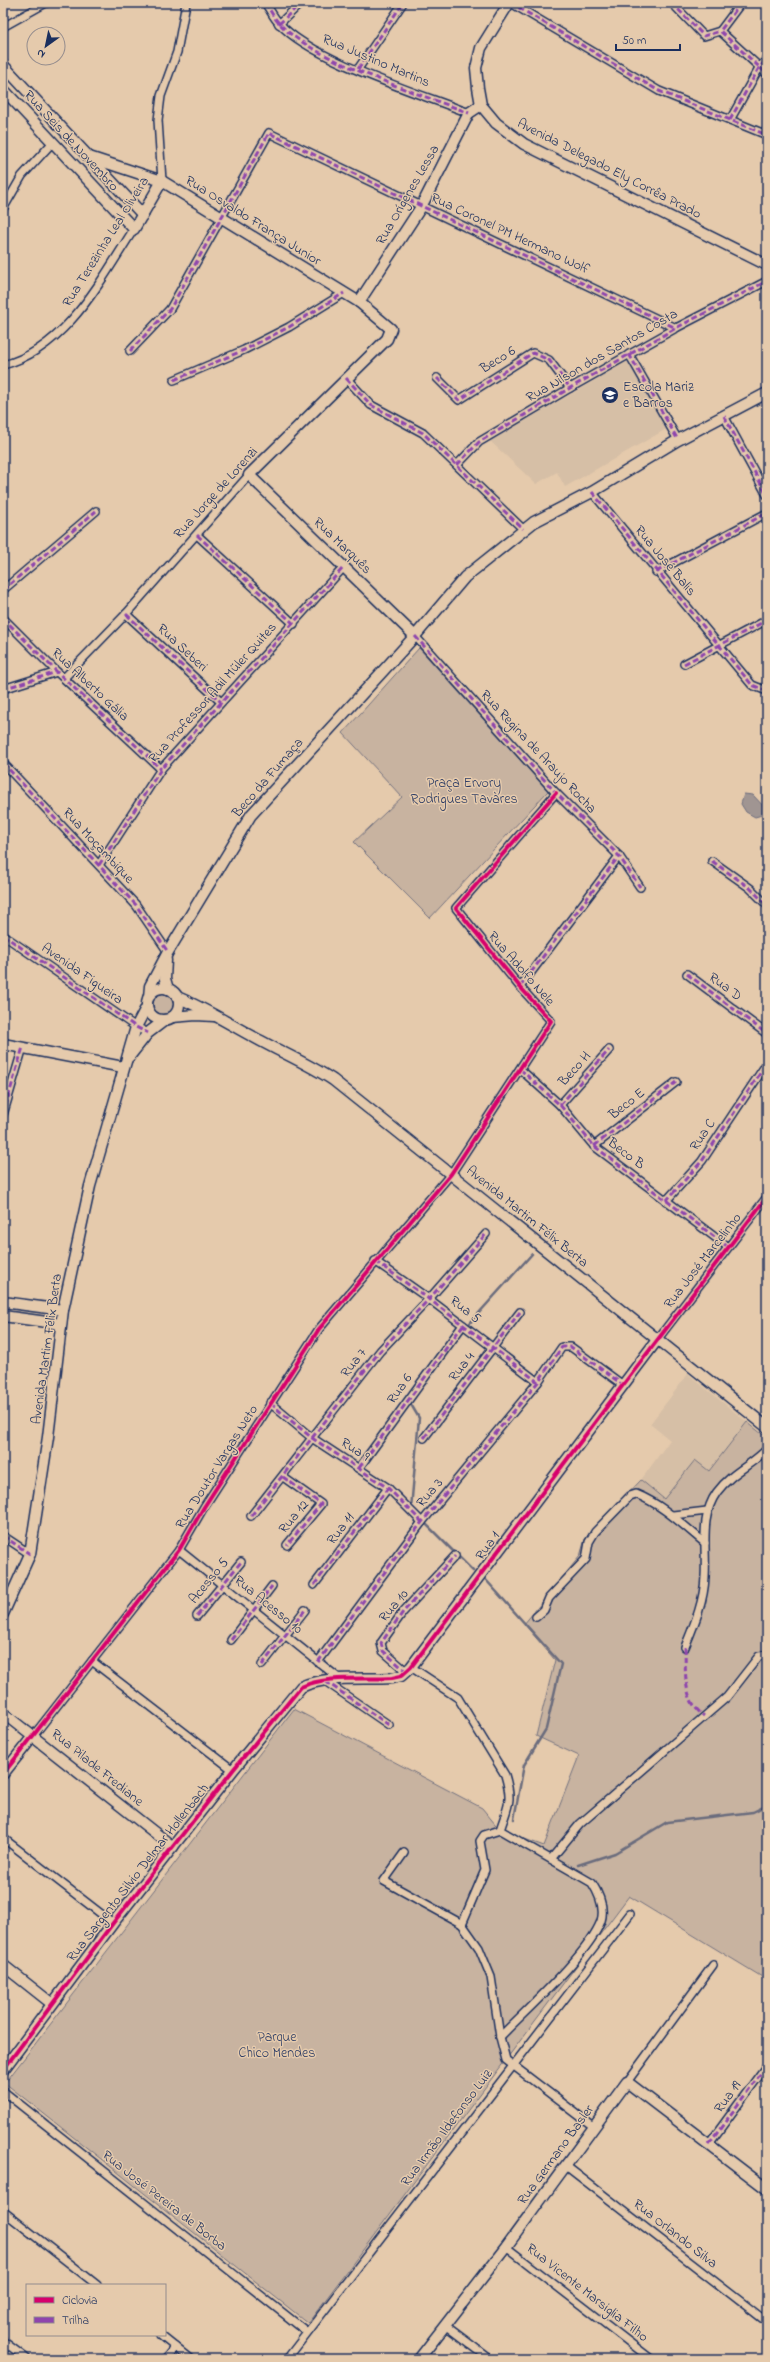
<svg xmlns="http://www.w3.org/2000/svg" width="770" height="2362" font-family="'Indie Flower',sans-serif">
	<rect width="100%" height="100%" fill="#e5caac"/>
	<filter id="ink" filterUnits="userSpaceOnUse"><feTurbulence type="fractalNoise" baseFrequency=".025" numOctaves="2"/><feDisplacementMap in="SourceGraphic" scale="8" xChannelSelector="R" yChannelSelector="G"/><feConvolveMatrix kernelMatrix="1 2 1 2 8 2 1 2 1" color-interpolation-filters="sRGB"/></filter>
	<g filter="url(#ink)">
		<!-- built -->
		<g fill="#d6bfa6">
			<path d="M629 361 668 428 565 487 557 472 536 484 490 441Z"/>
			<path d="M688 1374 747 1422 709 1471 695 1460 664 1499 641 1480 670 1440 650 1424Z"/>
		</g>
		<!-- green -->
		<g fill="#c8b3a0" stroke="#72717f">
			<path d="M419 648 548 791 430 918 354 842 402 797 343 733Z"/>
			<circle cx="164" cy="1004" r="11"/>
			<path d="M747 1422 767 1438V1980L629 1896 308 2323 5 2083 294 1709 482 1808 500 1830 544 1846 579 1756 536 1736 555 1660 524 1624 580 1556 585 1539 641 1480 664 1499 695 1460 709 1471Z"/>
		</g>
		<!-- water -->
		<path fill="#a09592" stroke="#6b6c7d" d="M744 794 753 795 766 809 762 815 755 817 746 812 741 804Z"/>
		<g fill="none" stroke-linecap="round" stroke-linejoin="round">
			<!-- stream -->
			<g stroke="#6b6c7d" stroke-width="2.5">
				<path d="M469 1324 532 1254"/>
				<path d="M409 1401 419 1418 411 1509"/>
				<path d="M424 1522 473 1571"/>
				<path d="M486 1580 561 1664 546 1729 524 1765 514 1819"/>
				<path d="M578 1865 615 1853 667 1822 753 1812 767 1805"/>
			</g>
			<!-- street casing -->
			<g stroke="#1b2f5e" stroke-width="10">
				<g id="street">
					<path d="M265 3C270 9 273 17 279 23 311 60 421 94 469 113"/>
					<path d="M511 3 659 91 767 135"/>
					<path d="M672 3 704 36 720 31"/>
					<path d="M741 3 720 31 767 74"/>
					<path d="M279 24 301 3"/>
					<path d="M3 27 46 3"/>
					<path d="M358 69 403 3"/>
					<path d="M730 120 759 68 767 59"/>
					<path d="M162 181 158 120 161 96 177 52 186 3"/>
					<path d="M3 209 22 176 53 142"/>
					<path d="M130 351 170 309 269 133 676 328"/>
					<path d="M629 354 678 440"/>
					<path d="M3 365C66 349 101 280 134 229"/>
					<path d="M346 378 371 405 423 433 523 529"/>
					<path d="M437 378 459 400 533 353 549 360 570 388"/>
					<path d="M174 380 244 350 289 327 344 293"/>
					<path d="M724 416 767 495"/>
					<path d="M457 465 479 442 570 388 676 328 767 281"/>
					<path d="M592 492 752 685 767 691"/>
					<path d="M197 535 294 624"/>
					<path d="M656 572 767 513"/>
					<path d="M3 590 96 511"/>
					<path d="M126 614 221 702"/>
					<path d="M3 618 57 672 161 769"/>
					<path d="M415 636 556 793 619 856 640 887"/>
					<path d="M684 664 767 620"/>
					<path d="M64 678 126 614 249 475"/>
					<path d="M3 689 57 672"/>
					<path d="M3 763 136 905 168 952"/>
					<path d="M712 861 750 888 767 905"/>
					<path d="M99 865 161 769 344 567"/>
					<path d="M3 935 136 1027 148 1033"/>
					<path d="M687 974 767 1034"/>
					<path d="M520 987 619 856"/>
					<path d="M520 1069 560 1105 594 1146 728 1247"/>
					<path d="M560 1105 609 1050"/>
					<path d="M3 1115 23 1047"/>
					<path d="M594 1146 676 1082"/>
					<path d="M666 1201 702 1161 767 1063"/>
					<path d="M375 1261 429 1299 538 1382"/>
					<path d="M657 1340 767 1197"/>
					<path d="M270 1403 312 1438 388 1488 422 1522"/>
					<path d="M424 1438 520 1312"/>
					<path d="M359 1468 463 1325"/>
					<path d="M283 1477 321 1504 287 1545"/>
					<path d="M673 1515 707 1511"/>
					<path d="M251 1516 380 1351 429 1299 486 1234"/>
					<path d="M3 1536 30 1554"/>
					<path d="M179 1550 341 1680"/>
					<path d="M314 1585 388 1488"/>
					<path d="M197 1616 241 1562"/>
					<path d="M536 1617 544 1610 549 1598 586 1559 589 1542 595 1532 630 1496 636 1494C663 1505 683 1525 705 1543"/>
					<path d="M231 1640 272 1586"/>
					<path d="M685 1647C694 1625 704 1602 705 1577 707 1548 699 1517 717 1492 733 1471 751 1466 767 1449"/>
					<path d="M92 1661 233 1770"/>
					<path d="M318 1662 422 1522 538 1382 562 1347H571L623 1385"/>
					<path d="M262 1665 305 1610"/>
					<path d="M411 1667 458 1698 505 1775C513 1802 508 1805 500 1830"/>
					<path d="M407 1672 383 1651 381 1643 403 1612 455 1556"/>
					<path d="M325 1681 389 1725"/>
					<path d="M34 1735 179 1550 204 1507 319 1329 451 1174 551 1021 520 987 456 908 556 793"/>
					<path d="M3 1838 113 1923"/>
					<path d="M404 1853 384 1881 462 1924 479 1948 491 1977 500 2037 506 2060 594 2127"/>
					<path d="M551 1859 580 1824 727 1697 759 1656 767 1655"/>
					<path d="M462 1924 485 1870 480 1841 484 1835 500 1830 592 1883C599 1894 605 1908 601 1921 588 1955 527 2009 500 2037"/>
					<path d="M627 2082 713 1965"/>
					<path d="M3 2091 307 2332"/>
					<path d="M709 2144 767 2065"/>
					<path d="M566 2166 767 2322"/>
					<path d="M3 2211 97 2285"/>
					<path d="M506 2247 651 2359"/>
					<path d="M446 2326 490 2359"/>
					<path d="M160 2335 190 2359"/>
					<path d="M3 2341 27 2359"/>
					<path d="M165 2359 175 2347"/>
					<path d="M287 2359 630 1914"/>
				</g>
			</g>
			<!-- secondary casing -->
			<g stroke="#1b2f5e" stroke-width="13">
				<g id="secondary">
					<path d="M509 3 481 48 476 68 478 88 481 105 496 123 524 144 767 265"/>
					<path d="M3 65 143 215"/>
					<path d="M3 89 134 229 162 181"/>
					<path d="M89 157 162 181 359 302 391 329 387 339 249 475 415 636"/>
					<path d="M359 302 421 207 469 113 481 105"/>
					<path d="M166 960 165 979 168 989"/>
					<circle cx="163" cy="1004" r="16"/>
					<path d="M149 997 150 986 168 952 251 815 415 636 465 577 534 522 592 492 678 440 767 393"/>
					<path d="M177 997C207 1009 232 1026 261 1041 285 1054 310 1065 333 1080L767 1427"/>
					<path d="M172 1017 196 1015 214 1016"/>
					<path d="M3 1044 123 1067"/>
					<path d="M129 1057 148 1033 165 1020"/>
					<path d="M3 1302 63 1310"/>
					<path d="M3 1316 61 1324"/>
					<path d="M3 1614 30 1554 48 1437 63 1310 90 1186 136 1027 147 1006"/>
					<path d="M3 1713 173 1847"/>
					<path d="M3 1774 34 1735"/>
					<path d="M3 1965 51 2003"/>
					<path d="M3 2070 113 1923 233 1770 301 1687C327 1675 364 1680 392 1678L401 1676 411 1667 657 1340"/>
					<path d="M419 2359 506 2247 627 2082 767 2189"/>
				</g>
			</g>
			<!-- street -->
			<use href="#street" stroke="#e5caac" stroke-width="7"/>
			<!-- secondary -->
			<use href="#secondary" stroke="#e5caac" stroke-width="10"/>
			<!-- quiet -->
			<g stroke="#8e44ad" stroke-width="3" stroke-dasharray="6 3" stroke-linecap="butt">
				<path d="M265 3C270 9 273 17 279 23 311 60 421 94 469 113"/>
				<path d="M511 3 659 91 767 135"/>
				<path d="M672 3 704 36 720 31"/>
				<path d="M741 3 720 31 767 74"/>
				<path d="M279 24 301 3"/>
				<path d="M358 69 403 3"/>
				<path d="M730 120 759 68 767 59"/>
				<path d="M130 351 170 309 269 133 676 328"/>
				<path d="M629 354 678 440"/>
				<path d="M346 378 371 405 423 433 523 529"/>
				<path d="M437 378 459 400 533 353 549 360 570 388"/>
				<path d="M174 380 244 350 289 327 344 293"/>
				<path d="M724 416 767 495"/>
				<path d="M457 465 479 442 570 388 676 328 767 281"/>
				<path d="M592 492 752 685 767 691"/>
				<path d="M197 535 294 624"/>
				<path d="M656 572 767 513"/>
				<path d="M3 590 96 511"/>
				<path d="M126 614 221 702"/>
				<path d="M3 618 57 672 161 769"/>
				<path d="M415 636 556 793 619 856 640 887"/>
				<path d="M684 664 767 620"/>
				<path d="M3 689 57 672"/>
				<path d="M3 763 136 905 168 952"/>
				<path d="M712 861 750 888 767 905"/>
				<path d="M99 865 161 769 344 567"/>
				<path d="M3 935 136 1027 148 1033"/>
				<path d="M687 974 767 1034"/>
				<path d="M520 987 619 856"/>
				<path d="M520 1069 560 1105 594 1146 728 1247"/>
				<path d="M560 1105 609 1050"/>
				<path d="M3 1115 23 1047"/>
				<path d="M594 1146 676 1082"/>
				<path d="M666 1201 702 1161 767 1063"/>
				<path d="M375 1261 429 1299 538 1382"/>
				<path d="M270 1403 312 1438 388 1488 422 1522"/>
				<path d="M424 1438 520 1312"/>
				<path d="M359 1468 463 1325"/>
				<path d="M283 1477 321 1504 287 1545"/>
				<path d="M251 1516 380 1351 429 1299 486 1234"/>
				<path d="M3 1536 30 1554"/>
				<path d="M314 1585 388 1488"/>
				<path d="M197 1616 241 1562"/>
				<path d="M231 1640 272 1586"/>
				<path d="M685 1647C686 1673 682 1699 704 1716"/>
				<path d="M318 1662 422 1522 538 1382 562 1347H571L623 1385"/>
				<path d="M262 1665 305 1610"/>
				<path d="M407 1672 383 1651 381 1643 403 1612 455 1556"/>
				<path d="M325 1681 389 1725"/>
				<path d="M709 2144 767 2065"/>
			</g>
			<!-- cycleway casing -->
			<g stroke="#e5caac" stroke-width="6">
				<g id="cycleway">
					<path d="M3 1774 179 1550 204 1507 319 1329 451 1174 551 1021 520 987 456 908 556 793"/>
					<path d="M3 2070 113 1923 233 1770 301 1687C327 1675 364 1680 392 1678L401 1676 411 1667 623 1385 767 1197"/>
				</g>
			</g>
			<!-- cycleway -->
			<use href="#cycleway" stroke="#d6006c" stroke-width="4"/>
		</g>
	</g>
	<!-- icons -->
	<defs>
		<g id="school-disc" transform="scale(0.9)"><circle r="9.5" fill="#1b2f5e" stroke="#e5caac"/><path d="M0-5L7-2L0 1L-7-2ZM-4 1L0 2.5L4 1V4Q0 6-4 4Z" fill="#fff"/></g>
	</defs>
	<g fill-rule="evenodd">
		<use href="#school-disc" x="610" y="395"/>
	</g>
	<g text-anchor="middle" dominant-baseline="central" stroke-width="3" stroke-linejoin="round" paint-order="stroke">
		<!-- street labels -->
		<g font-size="14" fill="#1b2f5e" stroke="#e5caac">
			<text transform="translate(376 61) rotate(23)">Rua Justino Martins</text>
			<text transform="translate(71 141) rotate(47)">Rua Seis de Novembro</text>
			<text transform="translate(609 169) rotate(27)">Avenida Delegado Ely Corrêa Prado</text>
			<text transform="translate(408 195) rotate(-60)">Rua Orígenes Lessa</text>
			<text transform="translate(253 221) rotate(32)">Rua Osvaldo França Junior</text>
			<text transform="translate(510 234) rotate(25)">Rua Coronel PM Hermano Wolf</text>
			<text transform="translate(106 242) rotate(-58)">Rua Terezinha Leal Oliveira</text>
			<text transform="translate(602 356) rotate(-30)">Rua Nilson dos Santos Costa</text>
			<text transform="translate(498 360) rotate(-32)">Beco 6</text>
			<text transform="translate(216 493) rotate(-48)">Rua Jorge de Lorenzi</text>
			<text transform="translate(342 546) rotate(44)">Rua Marquês</text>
			<text transform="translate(665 561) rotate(50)">Rua José Balis</text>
			<text transform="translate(182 648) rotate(43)">Rua Seberi</text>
			<text transform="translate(90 685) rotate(43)">Rua Alberto Gália</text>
			<text transform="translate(213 693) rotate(-48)">Rua Professor Adil Müler Quites</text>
			<text transform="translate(538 752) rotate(47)">Rua Regina de Araujo Rocha</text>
			<text transform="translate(268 778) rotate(-49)">Beco da Fumaça</text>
			<text transform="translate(98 846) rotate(47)">Rua Moçambique</text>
			<text transform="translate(521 969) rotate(49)">Rua Adolfo Nele</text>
			<text transform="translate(82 974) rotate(35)">Avenida Figueira</text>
			<text transform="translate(725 987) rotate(37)">Rua D</text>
			<text transform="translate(575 1069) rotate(-48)">Beco H</text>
			<text transform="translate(627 1104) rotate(-38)">Beco E</text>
			<text transform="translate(703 1135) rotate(-57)">Rua C</text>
			<text transform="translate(626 1154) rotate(37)">Beco B</text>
			<text transform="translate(527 1217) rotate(39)">Avenida Martim Félix Berta</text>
			<text transform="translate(703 1261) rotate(-52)">Rua José Marcelinho</text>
			<text transform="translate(465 1310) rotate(38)">Rua 5</text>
			<text transform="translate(47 1349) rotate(-82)">Avenida Martim Félix Berta</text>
			<text transform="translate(354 1363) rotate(-52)">Rua 7</text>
			<text transform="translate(462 1367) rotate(-52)">Rua 4</text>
			<text transform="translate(400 1389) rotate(-55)">Rua 6</text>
			<text transform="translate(355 1450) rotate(33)">Rua 9</text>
			<text transform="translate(217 1467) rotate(-58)">Rua Doutor Vargas Neto</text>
			<text transform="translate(430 1493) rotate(-50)">Rua 3</text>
			<text transform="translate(294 1517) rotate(-50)">Rua 12</text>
			<text transform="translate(341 1529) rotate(-53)">Rua 11</text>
			<text transform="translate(488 1546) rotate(-55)">Rua 1</text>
			<text transform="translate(209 1581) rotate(-51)">Acesso 5</text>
			<text transform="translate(268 1605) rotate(39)">Rua Acesso 10</text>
			<text transform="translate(394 1606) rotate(-50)">Rua 10</text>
			<text transform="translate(97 1768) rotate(39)">Rua Pilade Frediane</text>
			<text transform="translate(138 1873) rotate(-52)">Rua Sargento Silvio Delmar Hollenbach</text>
			<text transform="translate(728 2097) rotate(-54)">Rua 19</text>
			<text transform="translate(447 2128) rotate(-53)">Rua Irmão Ildefonso Luiz</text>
			<text transform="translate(556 2155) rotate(-54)">Rua Germano Basler</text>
			<text transform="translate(164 2201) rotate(38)">Rua José Pereira de Borba</text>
			<text transform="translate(675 2234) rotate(38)">Rua Orlando Silva</text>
			<text transform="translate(587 2293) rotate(38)">Rua Vicente Marsiglia Filho</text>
		</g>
		<!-- poi labels -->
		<g font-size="14" fill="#1b2f5e" stroke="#e5caac" text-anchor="start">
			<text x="623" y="387">Escola Mariz<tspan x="623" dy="16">e Barros</tspan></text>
		</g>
		<!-- park labels -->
		<g font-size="14" fill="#2c3c65" stroke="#e5caac">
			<text x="464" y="783">Praça Ervory<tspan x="464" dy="16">Rodrigues Tavares</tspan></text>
			<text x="277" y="2037">Parque<tspan x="277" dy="16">Chico Mendes</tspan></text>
		</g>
	</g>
	<!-- margin -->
	<rect width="770" height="2362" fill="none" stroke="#e5caac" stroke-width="16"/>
	<rect x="8" y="8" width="754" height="2346" fill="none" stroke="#1b2f5e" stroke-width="1.5" filter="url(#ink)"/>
	<!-- legend -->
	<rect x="26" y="2284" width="140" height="52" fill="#e5caac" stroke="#948c8d"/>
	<rect x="34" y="2297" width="20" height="6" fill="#d6006c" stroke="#948c8d"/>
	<text x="62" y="2304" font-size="12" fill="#1b2f5e">Ciclovia</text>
	<rect x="34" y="2317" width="20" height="6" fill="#8e44ad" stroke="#948c8d"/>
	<text x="62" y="2324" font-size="12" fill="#1b2f5e">Trilha</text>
	<!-- north arrow -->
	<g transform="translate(46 46) rotate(213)"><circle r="19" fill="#e5caac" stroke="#948c8d"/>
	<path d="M0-3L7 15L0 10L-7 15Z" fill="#1b2f5e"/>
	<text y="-6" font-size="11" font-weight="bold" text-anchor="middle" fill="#1b2f5e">N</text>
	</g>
	<!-- scale -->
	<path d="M616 44v6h64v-6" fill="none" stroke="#1b2f5e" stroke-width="2"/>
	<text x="622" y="44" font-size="12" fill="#1b2f5e" stroke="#e5caac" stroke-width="3" paint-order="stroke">50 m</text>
</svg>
